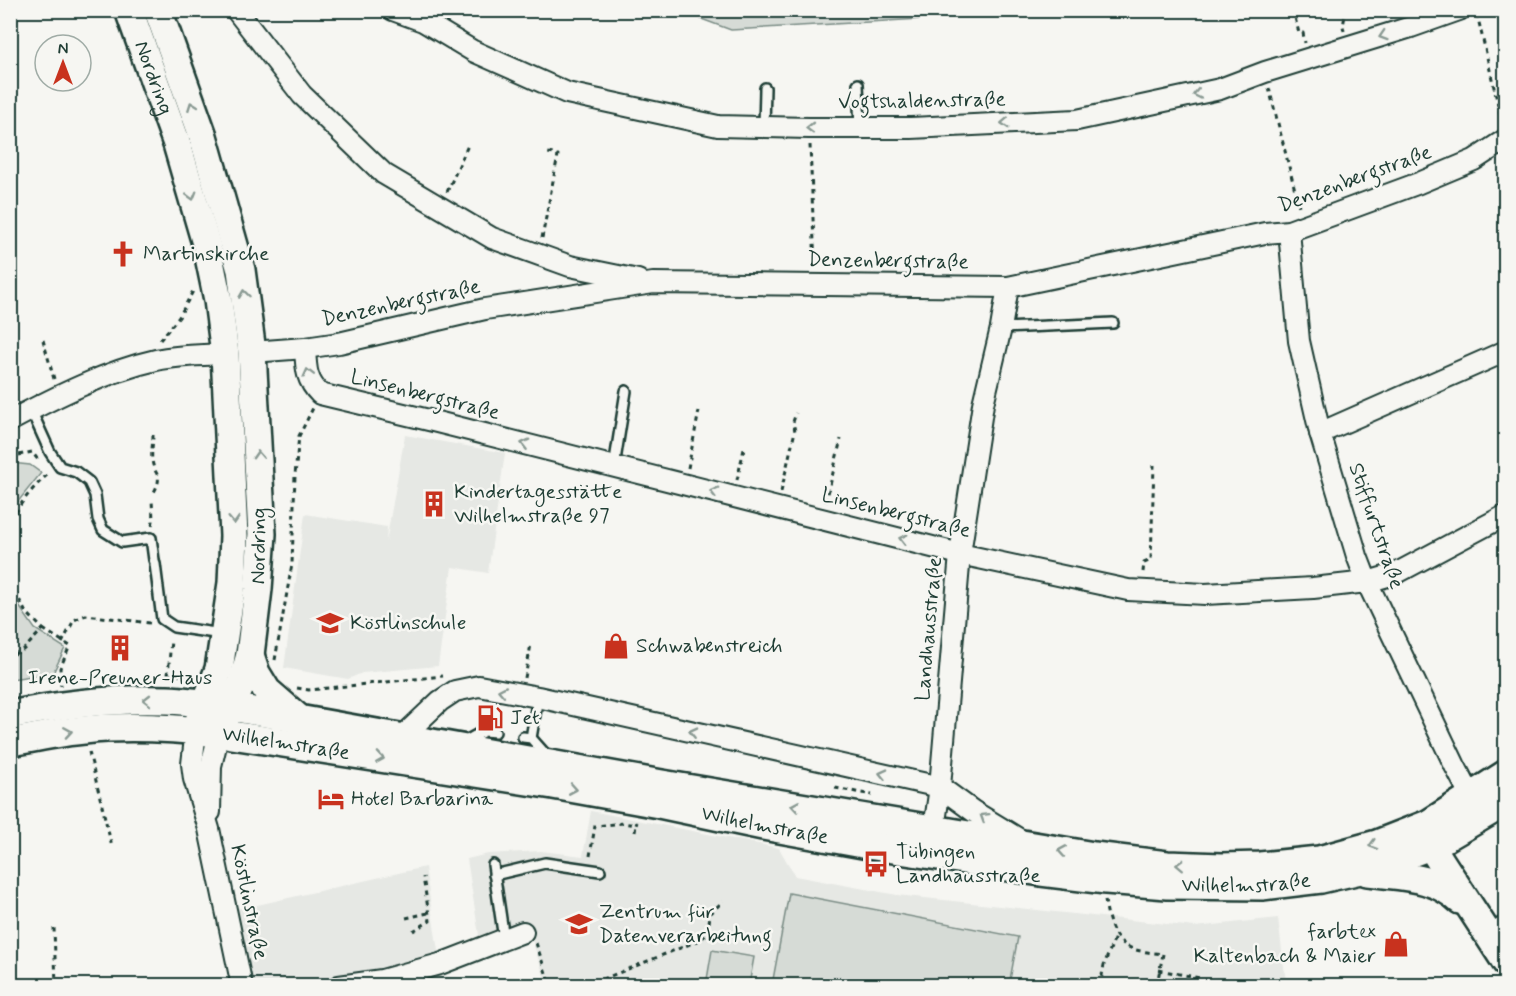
<svg xmlns="http://www.w3.org/2000/svg" width="1516" height="996" font-family="Mynerve,sans-serif">
	<rect width="100%" height="100%" fill="#f6f6f2"/>
	<filter id="ink" filterUnits="userSpaceOnUse"><feTurbulence type="fractalNoise" baseFrequency=".0167" numOctaves="2"/><feDisplacementMap in="SourceGraphic" scale="12" xChannelSelector="R" yChannelSelector="G"/><feConvolveMatrix kernelMatrix="1 2 1 2 8 2 1 2 1" color-interpolation-filters="sRGB"/></filter>
	<g filter="url(#ink)">
		<!-- built -->
		<g fill="#e6e8e4">
			<path d="M405 435 505 453 488 573 452 567 438 666 362 673 348 679 284 668 305 514 387 527 386 542Z"/>
			<path d="M591 811 779 848 795 876 897 895 1195 927 1278 918 1285 975 1288 985H547L532 940 523 932 481 948 467 859 488 854 541 851 583 856Z"/>
			<path d="M425 867 440 964 339 985H242L227 910 253 906Z"/>
		</g>
		<!-- green -->
		<g fill="#d6dbd6" stroke="#7a8c85" stroke-width="1.5">
			<path d="M680 11H1026L1009 14 731 30Z"/>
			<path d="M11 463 30 465 41 473 12 509 11 518Z"/>
			<path d="M10 593 35 629 65 648 53 673 11 679Z"/>
			<path d="M789 893 1018 937 1009 985H772Z"/>
			<path d="M712 950 754 957 749 985H706Z"/>
		</g>
		<g fill="none" stroke-linecap="round" stroke-linejoin="round">
			<!-- lane casing -->
			<g stroke="#1f3d34" stroke-width="14">
				<g id="lane">
					<path d="M858 84 860 128"/>
					<path d="M764 127 765 88"/>
					<path d="M1001 328 1113 323"/>
					<path d="M31 410 50 452 60 467 76 472 89 482 95 495 98 519 103 530 122 542 151 538 154 560"/>
					<path d="M614 467 626 391"/>
					<path d="M155 564 162 619 174 627 222 634"/>
					<path d="M523 737 531 738 547 756"/>
					<path d="M531 738 538 697"/>
					<path d="M464 742 484 731 495 732"/>
					<path d="M493 865 504 939"/>
					<path d="M494 875 545 863 600 871"/>
					<path d="M1487 931 1506 920"/>
				</g>
			</g>
			<!-- street casing -->
			<g stroke="#1f3d34" stroke-width="24">
				<g id="street">
					<path d="M236 10 302 95 384 174 492 238 570 266 638 280"/>
					<path d="M393 10 423 21 473 51 567 93 718 126 809 128H911L1077 120 1220 89 1265 72 1411 27 1459 10"/>
					<path d="M1289 231 1299 341 1320 433 1357 556 1367 582 1455 766 1477 808"/>
					<path d="M305 348C306 368 306 380 320 394L433 421 960 554 1128 590 1205 594 1313 588 1367 582 1395 574 1506 515"/>
					<path d="M252 352 305 348 339 343 485 309 653 283 1008 287 1265 233 1289 231 1419 183 1474 160 1506 139"/>
					<path d="M10 421C55 397 107 371 156 360 178 355 202 355 225 354"/>
					<path d="M1320 433 1506 351"/>
					<path d="M196 730 192 764 194 779 209 829 242 986"/>
					<path d="M401 738 440 701 455 691 479 686 538 697 940 787 973 811 1019 839"/>
					<path d="M210 812 211 766 219 733"/>
					<path d="M934 829 940 787 960 554 983 404 1001 328 1008 287"/>
					<path d="M339 986 382 980 440 964 523 932"/>
				</g>
			</g>
			<!-- secondary casing -->
			<g stroke="#1f3d34" stroke-width="32">
				<g id="secondary">
					<path id="s1" d="M129 10 177 144 207 247 218 300 225 354 234 536 232 583 219 669 199 721"/>
					<path d="M158 10 203 136 241 270 252 352 262 534 258 589 250 655 242 683 224 721"/>
					<path d="M250 655 256 673 267 691 297 717"/>
					<path d="M10 715C62 704 114 698 167 700 188 701 210 704 231 707L662 784 1094 856 1167 865 1222 867 1260 866 1319 860 1377 844 1428 824 1506 774"/>
					<path id="s2" d="M10 742C35 738 59 732 84 730 129 725 174 728 219 733L553 785 659 804 763 826 874 846 1041 872 1106 880 1167 885 1262 886 1321 879 1356 871 1389 861 1433 845 1506 802"/>
					<path d="M1429 828 1436 854 1441 862 1506 962"/>
					<path d="M1367 872C1402 877 1433 875 1460 900"/>
				</g>
			</g>
			<!-- path -->
			<g stroke="#1f3d34" stroke-width="3" stroke-dasharray="4.5 4.5" stroke-linecap="butt">
				<path d="M1293 10 1299 33H1303L1305 43"/>
				<path d="M1477 14 1502 122"/>
				<path d="M182 16 190 10"/>
				<path d="M1344 31 1343 26 1346 10"/>
				<path d="M1269 88 1300 210"/>
				<path d="M810 145 815 267"/>
				<path d="M447 192 469 143"/>
				<path d="M542 238 558 155 544 152"/>
				<path d="M43 340 54 379"/>
				<path d="M160 340 179 317 193 291"/>
				<path d="M153 435C153 443 151 452 152 460 154 476 164 474 154 492"/>
				<path d="M10 457 32 452 39 461"/>
				<path d="M688 468 699 411"/>
				<path d="M737 480 744 449"/>
				<path d="M781 492 795 431 793 422 796 413"/>
				<path d="M826 502 841 439"/>
				<path d="M152 525 153 521 152 499"/>
				<path d="M10 530C14 507 33 488 49 473"/>
				<path d="M1143 572 1144 563 1151 560 1154 465"/>
				<path d="M10 575 16 593 25 611 43 629 23 650 10 656"/>
				<path d="M43 629 70 646 60 668 61 686"/>
				<path d="M62 643 74 620 86 615 150 623"/>
				<path d="M275 660 292 564 295 475 299 436 313 408"/>
				<path d="M168 675H194"/>
				<path d="M168 675 171 640"/>
				<path d="M525 678 531 644"/>
				<path d="M297 688 309 690 443 676"/>
				<path d="M89 752 112 847"/>
				<path d="M835 788 872 795"/>
				<path d="M635 832 636 825"/>
				<path d="M590 856 595 826 623 823 636 825 637 822"/>
				<path d="M1105 900C1108 920 1112 941 1133 949 1142 952 1154 953 1163 954L1158 979"/>
				<path d="M406 918 428 913"/>
				<path d="M54 928 56 986"/>
				<path d="M413 931 430 921 423 877"/>
				<path d="M536 943 547 976 553 986"/>
				<path d="M1159 970 1200 978 1198 986"/>
				<path d="M586 986 700 940 708 933 710 914 723 901"/>
				<path d="M1100 986 1104 965 1115 937"/>
			</g>
			<!-- lane -->
			<use href="#lane" stroke="#f6f6f2" stroke-width="9"/>
			<!-- street -->
			<use href="#street" stroke="#f6f6f2" stroke-width="20"/>
			<!-- secondary -->
			<use href="#secondary" stroke="#f6f6f2" stroke-width="27"/>
		</g>
		<!-- one-way arrows -->
		<defs><path id="oneway-chevron" d="M-2-3.5L2.5 0L-2 3.5" fill="none" stroke-width="1.6" stroke-linecap="round" stroke-linejoin="round" transform="scale(1.5)"/></defs>
		<g stroke="#8a9a93">
			<use href="#oneway-chevron" transform="translate(1383 36) rotate(162)"/>
			<use href="#oneway-chevron" transform="translate(1197 94) rotate(168)"/>
			<use href="#oneway-chevron" transform="translate(192 106) rotate(-110)"/>
			<use href="#oneway-chevron" transform="translate(1005 123) rotate(177)"/>
			<use href="#oneway-chevron" transform="translate(810 128) rotate(-180)"/>
			<use href="#oneway-chevron" transform="translate(192 196) rotate(74)"/>
			<use href="#oneway-chevron" transform="translate(244 294) rotate(-98)"/>
			<use href="#oneway-chevron" transform="translate(308 373) rotate(-104)"/>
			<use href="#oneway-chevron" transform="translate(525 444) rotate(-166)"/>
			<use href="#oneway-chevron" transform="translate(258 455) rotate(-93)"/>
			<use href="#oneway-chevron" transform="translate(714 492) rotate(-166)"/>
			<use href="#oneway-chevron" transform="translate(234 520) rotate(88)"/>
			<use href="#oneway-chevron" transform="translate(903 539) rotate(-165)"/>
			<use href="#oneway-chevron" transform="translate(502 691) rotate(-169)"/>
			<use href="#oneway-chevron" transform="translate(147 700) rotate(-180)"/>
			<use href="#oneway-chevron" transform="translate(68 732) rotate(-9)"/>
			<use href="#oneway-chevron" transform="translate(693 732) rotate(-167)"/>
			<use href="#oneway-chevron" transform="translate(380 758) rotate(9)"/>
			<use href="#oneway-chevron" transform="translate(883 774) rotate(-167)"/>
			<use href="#oneway-chevron" transform="translate(573 789) rotate(10)"/>
			<use href="#oneway-chevron" transform="translate(795 806) rotate(-171)"/>
			<use href="#oneway-chevron" transform="translate(984 817) rotate(-148)"/>
			<use href="#oneway-chevron" transform="translate(1373 845) rotate(164)"/>
			<use href="#oneway-chevron" transform="translate(1062 851) rotate(-170)"/>
			<use href="#oneway-chevron" transform="translate(1180 865) rotate(-178)"/>
		</g>
	</g>
	<!-- icons -->
	<defs>
		<g id="church-bare" transform="scale(2.07)"><path d="M-1.2-6h2.4v3.5h3.3v2.4h-3.3V6h-2.4V-.1h-3.3v-2.4h3.3Z" fill="#c8321e" stroke="#f6f6f2" stroke-width="2.5" paint-order="stroke"/></g>
		<g id="building-bare" transform="scale(2.07)"><path d="M-4-6H4V6H1V3H-1V6H-4ZM-2.5-4.3h1.7v1.8h-1.7ZM.8-4.3h1.7v1.8H.8ZM-2.5-1h1.7V.8h-1.7ZM.8-1h1.7V.8H.8Z" fill="#c8321e" stroke="#f6f6f2" stroke-width="2.5" paint-order="stroke"/></g>
		<g id="school-bare" transform="scale(2.07)"><path d="M0-5L7-2L0 1L-7-2ZM-4 1L0 2.5L4 1V4Q0 6-4 4Z" fill="#c8321e" stroke="#f6f6f2" stroke-width="2.5" paint-order="stroke"/></g>
		<g id="shop-bare" transform="scale(2.07)"><path d="M-5-2.5h2.3a2.7 3.5 0 0 1 5.4 0H5L5.5 6h-11ZM-1.5-2.5h3a1.5 2.3 0 0 0-3 0Z" fill="#c8321e" stroke="#f6f6f2" stroke-width="2.5" paint-order="stroke"/></g>
		<g id="fuel-bare" transform="scale(2.07)"><path d="M-5.5-6h7V0h2V4h1.3V-2.5L3-4.5l.8-.8L6-3V5H2.5V1h-1V6h-7ZM-4.2-4.7v3.2H.2V-4.7Z" fill="#c8321e" stroke="#f6f6f2" stroke-width="2.5" paint-order="stroke"/></g>
		<g id="hotel-bare" transform="scale(2.07)"><path d="M-6-4.5h1.5V1H6V5H4.5V3h-9V5H-6ZM-4 0a1.8 1.8 0 1 1 3.6 0ZM.5 0V-2.5h3Q6-2.5 6 0Z" fill="#c8321e" stroke="#f6f6f2" stroke-width="2.5" paint-order="stroke"/></g>
		<g id="bus-bare" transform="scale(2.07)"><path d="M-5-6H5V4H4V6H2V4H-2V6H-4V4H-5ZM-3.5-4V0h7V-4ZM-3.5 1.2v1.5H-2V1.2ZM2 1.2v1.5H3.5V1.2Z" fill="#c8321e" stroke="#f6f6f2" stroke-width="2.5" paint-order="stroke"/></g>
		<g id="university-bare" transform="scale(2.07)"><path d="M0-5L7-2L0 1L-7-2ZM-4 1L0 2.5L4 1V4Q0 6-4 4Z" fill="#c8321e" stroke="#f6f6f2" stroke-width="2.5" paint-order="stroke"/></g>
	</defs>
	<g fill-rule="evenodd">
		<use href="#church-bare" x="123" y="254"/>
		<use href="#building-bare" x="434" y="504"/>
		<use href="#school-bare" x="330" y="623"/>
		<use href="#shop-bare" x="616" y="646"/>
		<use href="#building-bare" x="120" y="648"/>
		<use href="#fuel-bare" x="490" y="718"/>
		<use href="#hotel-bare" x="331" y="799"/>
		<use href="#bus-bare" x="876" y="864"/>
		<use href="#university-bare" x="579" y="924"/>
		<use href="#shop-bare" x="1396" y="944"/>
	</g>
	<g text-anchor="middle" dominant-baseline="central" stroke-width="5" stroke-linejoin="round" paint-order="stroke">
		<!-- street labels -->
		<g font-size="21" fill="#1f3d34" stroke="#f6f6f2">
			<text stroke="none"><textPath href="#s1" startOffset="72">Nordring</textPath></text>
			<text transform="translate(922 101) rotate(-1)">Vogtshaldenstraße</text>
			<text transform="translate(1355 179) rotate(-20)">Denzenbergstraße</text>
			<text transform="translate(888 261) rotate(1)">Denzenbergstraße</text>
			<text transform="translate(401 303) rotate(-12)">Denzenbergstraße</text>
			<text transform="translate(425 395) rotate(14)">Linsenbergstraße</text>
			<text transform="translate(896 513) rotate(14)">Linsenbergstraße</text>
			<text transform="translate(1376 526) rotate(71)">Stiffurtstraße</text>
			<text transform="translate(259 546) rotate(-89)">Nordring</text>
			<text transform="translate(929 629) rotate(-85)">Landhausstraße</text>
			<text stroke="none"><textPath href="#s2" startOffset="278">Wilhelmstraße</textPath></text>
			<text stroke="none"><textPath href="#s2" startOffset="764">Wilhelmstraße</textPath></text>
			<text stroke="none"><textPath href="#s2" startOffset="1250">Wilhelmstraße</textPath></text>
			<text transform="translate(249 902) rotate(78)">Köstlinstraße</text>
		</g>
		<!-- poi labels -->
		<g font-size="21" fill="#1f3d34" stroke="#f6f6f2" text-anchor="start">
			<text x="143" y="254">Martinskirche</text>
			<text x="454" y="492">Kindertagesstätte<tspan x="454" dy="24">Wilhelmstraße 97</tspan></text>
			<text x="350" y="623">Köstlinschule</text>
			<text x="636" y="646">Schwabenstreich</text>
			<text x="120" y="678" text-anchor="middle">Irene-Preuner-Haus</text>
			<text x="510" y="718">Jet</text>
			<text x="351" y="799">Hotel Barbarina</text>
			<text x="896" y="852">Tübingen<tspan x="896" dy="24">Landhausstraße</tspan></text>
			<text x="599" y="912">Zentrum für<tspan x="599" dy="24">Datenverarbeitung</tspan></text>
			<text x="1376" y="932" text-anchor="end">farbtex<tspan x="1376" dy="24">Kaltenbach &amp; Maier</tspan></text>
		</g>
	</g>
	<!-- margin -->
	<rect width="1516" height="996" fill="none" stroke="#f6f6f2" stroke-width="36"/>
	<rect x="18" y="18" width="1480" height="960" fill="none" stroke="#1f3d34" stroke-width="2" filter="url(#ink)"/>
	<!-- north arrow -->
	<g transform="translate(63 63)"><circle r="28" fill="#f6f6f2" stroke="#a0aca6" stroke-width="1.5"/>
	<path d="M0-4.5L10 22L0 15L-10 22Z" fill="#c8321e"/>
	<text y="-9" font-size="16" font-weight="bold" text-anchor="middle" fill="#1f3d34">N</text>
	</g>
</svg>
